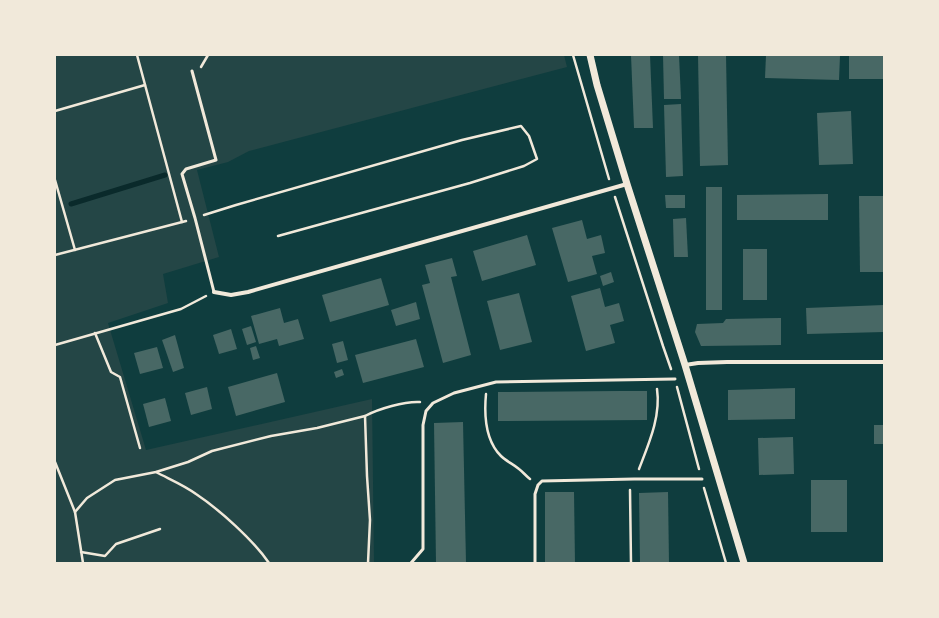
<svg xmlns="http://www.w3.org/2000/svg" width="939" height="618" font-family="Quicksand,sans-serif">
	<rect width="100%" height="100%" fill="#0f3d3e"/>
	<!-- green -->
	<path fill="#244646" d="M55 55H564L567 67 249 151 228 162 197 170 219 257 163 274 168 303 108 323 146 450 372 399 374 563H55Z"/>
	<g fill="none" stroke-linecap="round" stroke-linejoin="round">
		<!-- stream -->
		<path stroke="#0a2a2b" stroke-width="5" d="M71 204 165 175"/>
	</g>
	<!-- building -->
	<g fill="#486865">
		<path d="M631 55H650L653 128H634Z"/>
		<path d="M663 55H679L681 99H664Z"/>
		<path d="M698 55H726L728 165 700 166Z"/>
		<path d="M766 55 840 56 839 80 765 78Z"/>
		<rect x="849" y="55" width="35" height="24"/>
		<path d="M681 104 683 176 666 177 664 105Z"/>
		<path d="M851 111 853 164 819 165 817 113Z"/>
		<rect x="706" y="187" width="16" height="123"/>
		<path d="M828 194V220H737V195Z"/>
		<path d="M665 195H685V208H666Z"/>
		<path d="M859 196H884V272H860Z"/>
		<path d="M686 218 688 257H674L673 219Z"/>
		<path d="M582 220 587 239 601 235 605 253 592 256 597 274 568 282 552 228Z"/>
		<path d="M527 235 536 265 482 281 473 251Z"/>
		<rect x="743" y="249" width="24" height="51"/>
		<path d="M452 258 457 276 451 277 471 355 443 363 422 285 430 283 425 265Z"/>
		<path d="M611 272 614 282 603 286 600 276Z"/>
		<path d="M381 278 389 305 330 322 322 295Z"/>
		<path d="M600 288 605 307 619 303 624 321 610 325 615 343 586 351 571 296Z"/>
		<path d="M519 293 532 342 500 350 487 301Z"/>
		<path d="M416 302 420 319 396 326 391 310Z"/>
		<path d="M884 305V332L807 334 806 308Z"/>
		<path d="M280 308 284 323 298 319 304 339 279 346 277 339 259 344 251 316Z"/>
		<path d="M781 318V345L701 346 695 332 697 324 723 323 726 319Z"/>
		<path d="M251 326 256 342 247 345 242 329Z"/>
		<path d="M231 329 237 349 219 354 213 335Z"/>
		<path d="M175 335 184 368 173 372 162 340Z"/>
		<path d="M416 339 424 367 363 383 355 355Z"/>
		<path d="M343 341 348 360 337 363 332 344Z"/>
		<path d="M256 346 260 358 253 360 250 348Z"/>
		<path d="M157 347 163 368 140 374 134 353Z"/>
		<path d="M342 369 344 375 336 378 334 372Z"/>
		<path d="M277 373 285 402 236 416 228 387Z"/>
		<path d="M207 387 212 409 191 415 185 393Z"/>
		<path d="M795 388V419L728 420V390Z"/>
		<path d="M619 391H647V420L498 421V392Z"/>
		<path d="M165 398 171 421 149 427 143 404Z"/>
		<path d="M463 422 466 563H436L434 423Z"/>
		<rect x="874" y="425" width="10" height="19"/>
		<path d="M793 437 794 474 759 475 758 438Z"/>
		<rect x="811" y="480" width="36" height="52"/>
		<path d="M545 492H574L575 563H545Z"/>
		<path d="M668 492 669 563H640L639 493Z"/>
	</g>
	<g fill="none" stroke-linecap="round" stroke-linejoin="round">
		<!-- path -->
		<g stroke="#f1e9da" stroke-width="2.5">
			<path d="M137 55 182 222"/>
			<path d="M573 55 609 179"/>
			<path d="M201 67 208 55"/>
			<path d="M55 111 145 85"/>
			<path d="M55 180 75 250"/>
			<path d="M615 197 663 346 671 369"/>
			<path d="M204 215 236 205 462 140 521 126 529 136 537 159 524 166 470 183 278 236"/>
			<path d="M55 255 186 221"/>
			<path d="M95 333 111 372 120 377 140 448"/>
			<path d="M55 345 181 309 206 296"/>
			<path d="M677 387 699 469"/>
			<path d="M486 394C484 415 485 440 501 456 506 461 513 464 519 469 523 472 526 476 530 479"/>
			<path d="M365 416C378 409 405 401 420 402"/>
			<path d="M55 462 75 512 83 563"/>
			<path d="M639 469C649 443 661 416 657 389"/>
			<path d="M156 472C169 479 184 485 196 494 220 510 253 540 269 563"/>
			<path d="M704 488 726 563"/>
			<path d="M630 490 631 563"/>
			<path d="M75 512 87 498 115 480 156 472 188 462 212 451 271 436 317 428 365 416 367 476 370 520 368 563"/>
			<path d="M81 552 105 556 116 544 160 529"/>
		</g>
		<!-- service -->
		<g stroke="#f1e9da" stroke-width="3">
			<path d="M192 71 216 160 186 169 182 174 195 218 214 292"/>
			<path d="M411 563 423 549V425L426 411 433 403 454 393 496 382 675 379"/>
			<path d="M535 563V494L538 485 542 481 634 479H702"/>
		</g>
		<!-- minor -->
		<g stroke="#f1e9da" stroke-width="4">
			<path d="M214 292 231 295 248 292 627 184"/>
			<path d="M685 365 698 363 727 362H884"/>
		</g>
		<!-- tertiary -->
		<path stroke="#f1e9da" stroke-width="7" d="M590 55 597 85 627 184 685 365 744 563"/>
	</g>
	<!-- border -->
	<rect width="939" height="618" fill="none" stroke="#f1e9da" stroke-width="112"/>
</svg>
